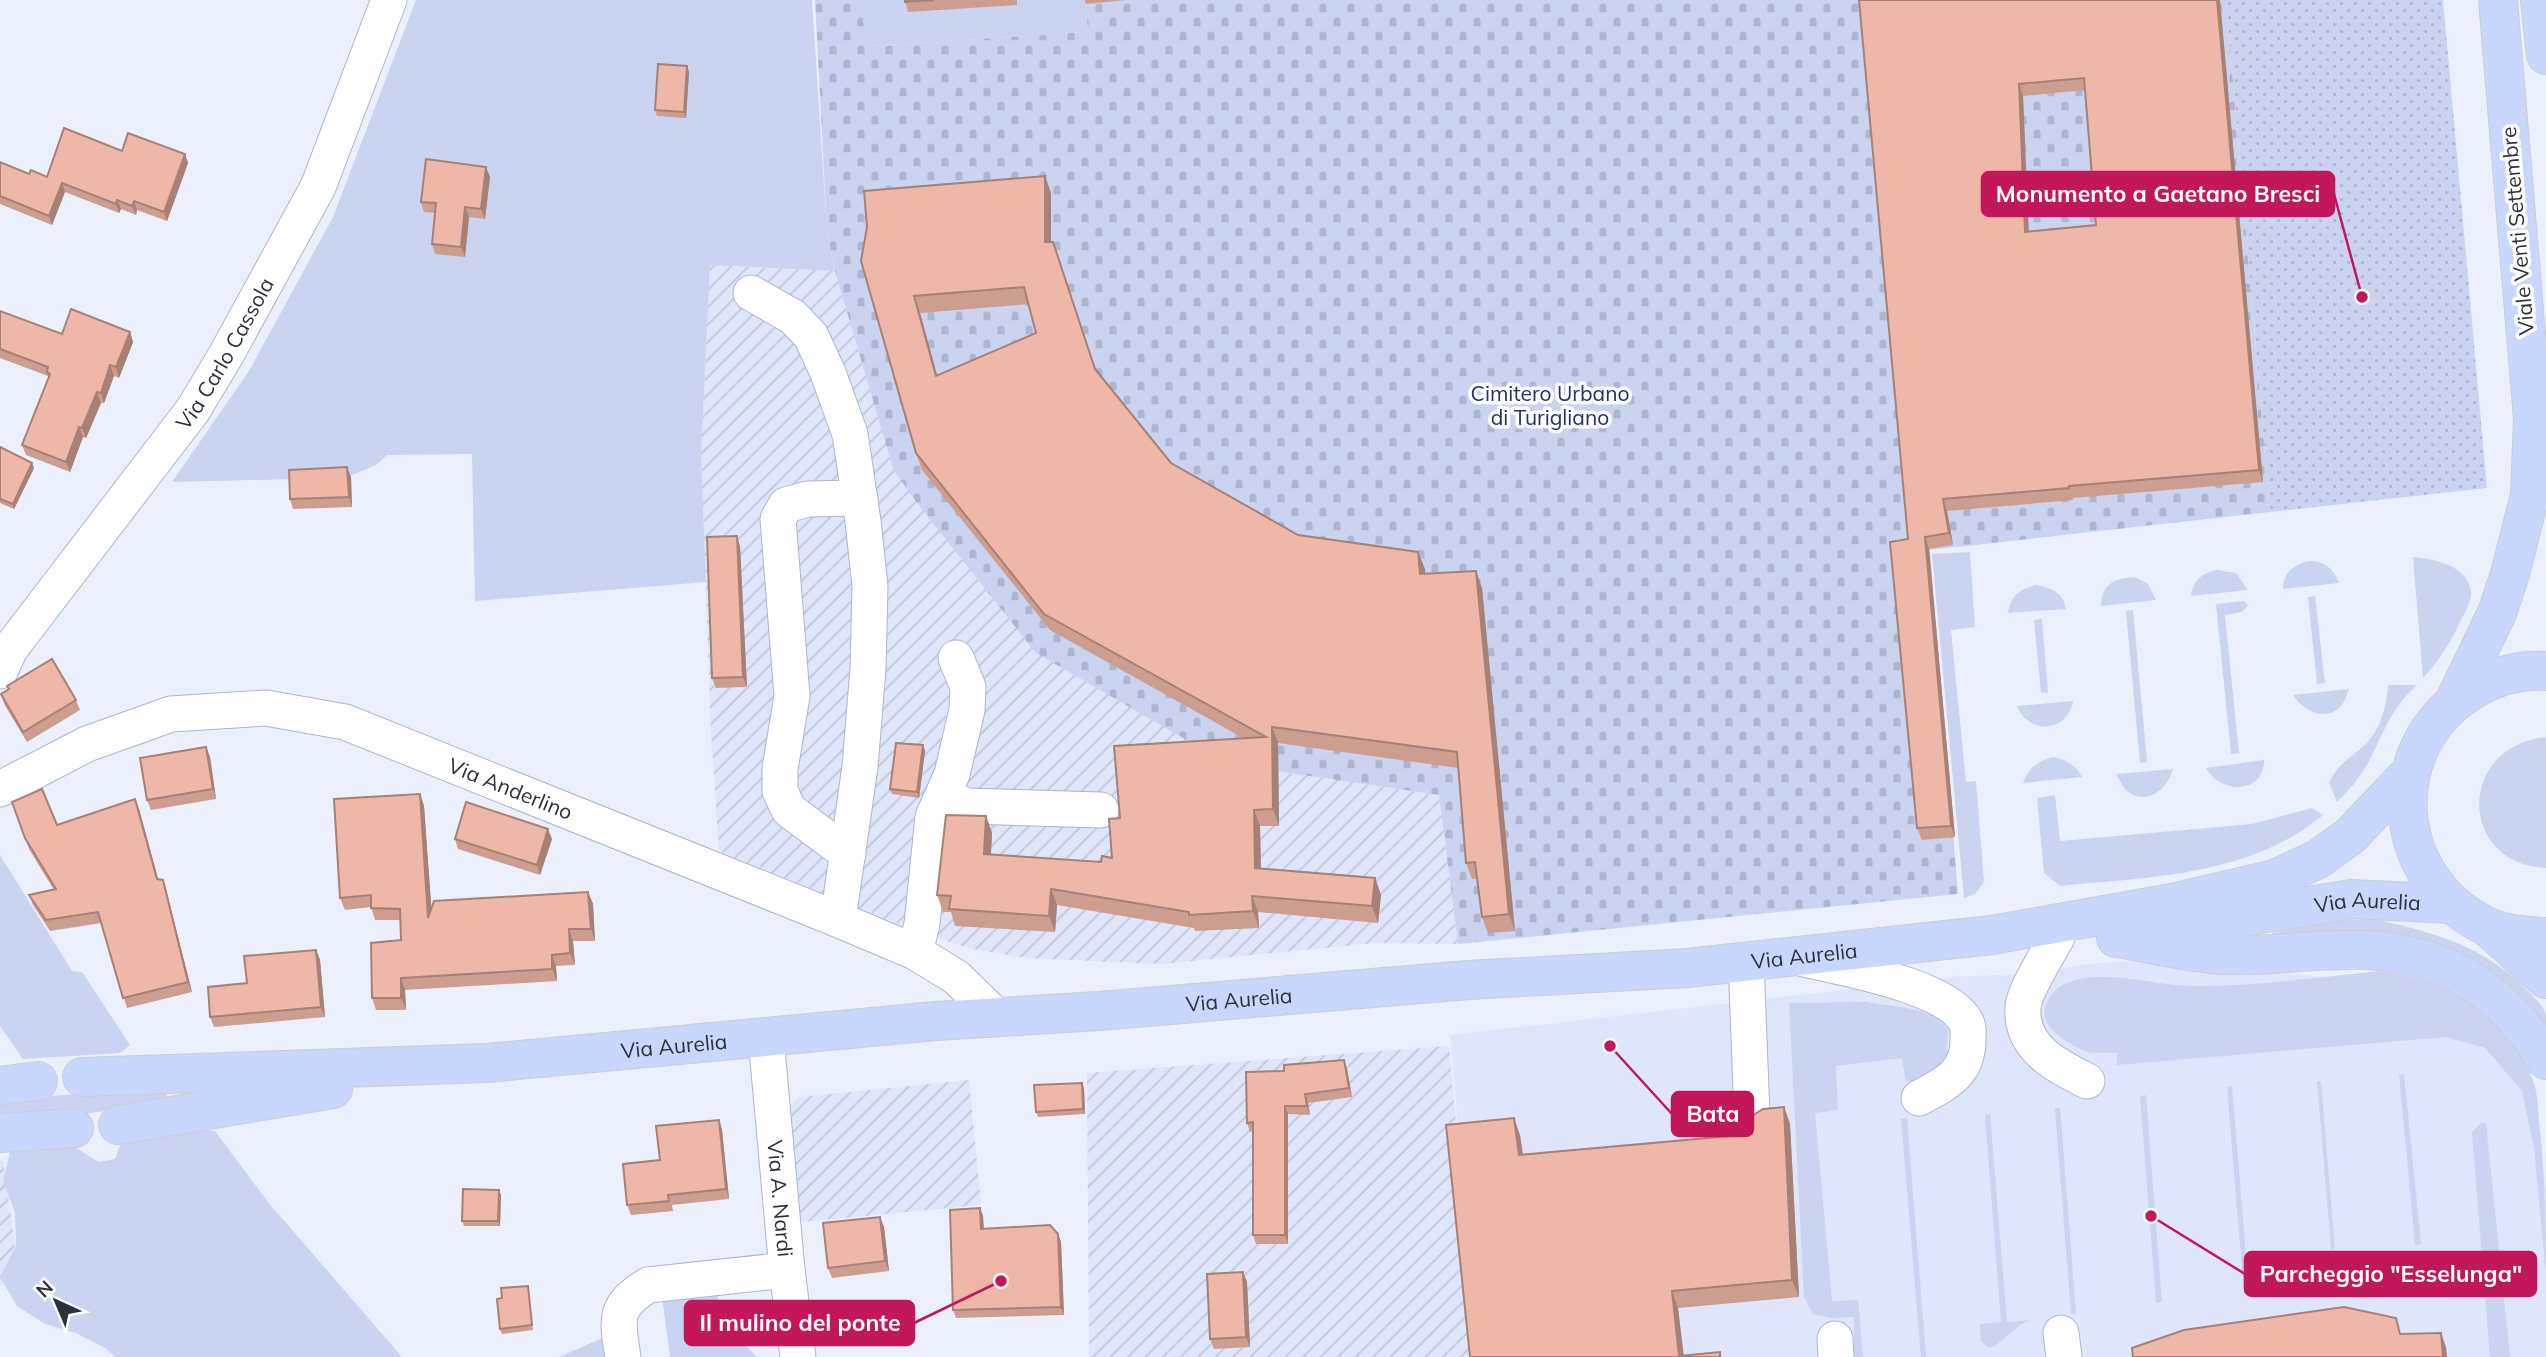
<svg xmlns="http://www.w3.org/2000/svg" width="2546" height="1357" font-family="Mulish,sans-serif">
	<defs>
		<pattern id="industrial-furrows" width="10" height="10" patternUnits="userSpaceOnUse" patternTransform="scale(1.75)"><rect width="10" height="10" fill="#dfe6fb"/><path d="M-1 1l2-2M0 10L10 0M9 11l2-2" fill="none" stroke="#c0c6d8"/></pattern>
		<pattern id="cemetery-stones" width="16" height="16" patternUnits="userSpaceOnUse" patternTransform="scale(1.75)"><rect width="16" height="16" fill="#cad3f0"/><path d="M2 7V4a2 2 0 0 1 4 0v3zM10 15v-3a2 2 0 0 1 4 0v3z" fill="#aeb5cf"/></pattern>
		<pattern id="park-dots" width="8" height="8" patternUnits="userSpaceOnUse" patternTransform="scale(1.75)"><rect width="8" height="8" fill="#cad3f0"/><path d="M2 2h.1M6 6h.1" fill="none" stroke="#aeb5cf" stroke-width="1.8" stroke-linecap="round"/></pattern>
	</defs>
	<rect width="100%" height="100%" fill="#ecf0fc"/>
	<!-- built -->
	<path fill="#dfe6fb" d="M2145 960 2428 987 2490 1027 2535 1088 2546 1192V1357H1478L1450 1035 1965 976 2031 974 2087 964Z"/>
	<!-- industrial -->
	<g fill="url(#industrial-furrows)">
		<path d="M710 265 835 271 893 469 1228 764 1439 795 1458 944 1374 943 1161 964 1024 958 968 948 913 930 719 851 711 732 701 456Z"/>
		<path d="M1449 1046 1477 1357H1089L1087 1073Z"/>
		<path d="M969 1080 981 1205 791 1223 781 1116 799 1097Z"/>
		<path d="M0 1161H3L21 1286H0Z"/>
	</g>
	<!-- green -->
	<g fill="#cad3f0">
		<path d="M416 0H812L827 231 835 271 710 265 701 456 706 582 475 601 472 454 387 455 376 465 345 478 172 482 249 371 333 217Z"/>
		<path d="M861 0H1086L1089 32 866 46Z"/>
		<path d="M1970 552 1975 627 1951 630 1966 782 1976 781 1984 882 1975 894 1964 898 1932 554Z"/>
		<path d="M2413 557C2434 559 2471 566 2471 594 2471 604 2463 615 2459 624 2449 645 2439 661 2423 678Z"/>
		<path d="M2309 561C2325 561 2333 568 2339 583L2283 589C2283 572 2294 565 2309 561Z"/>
		<path d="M2217 570 2236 573 2248 590 2191 596C2193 580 2202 573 2217 570Z"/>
		<path d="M2135 577 2148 584 2156 600 2101 606C2101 584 2115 578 2135 577Z"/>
		<path d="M2036 585C2051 588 2063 592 2066 609L2008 613C2010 596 2020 589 2036 585Z"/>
		<path d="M2315 596 2325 683 2317 684 2308 597Z"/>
		<path d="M2244 601 2248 605 2242 612 2225 615 2239 753 2231 754 2216 604Z"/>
		<path d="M2133 610 2147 762 2140 763 2126 611Z"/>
		<path d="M2042 619 2048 693H2041L2034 620Z"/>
		<path d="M2388 685H2417C2389 711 2385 731 2368 763 2360 778 2349 790 2337 802L2329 783C2337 764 2352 757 2367 743 2381 728 2387 705 2388 685Z"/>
		<path d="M2349 689C2347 694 2345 701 2342 705 2326 723 2303 711 2293 695Z"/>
		<path d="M2073 701C2068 733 2028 735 2017 706Z"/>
		<path d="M2546 737V868C2459 865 2455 747 2546 737Z"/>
		<path d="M2053 757C2067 760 2075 765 2082 777L2023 783C2028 768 2038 761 2053 757Z"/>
		<path d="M2264 760C2264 795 2220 794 2206 768Z"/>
		<path d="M2173 769C2168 787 2150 805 2130 793 2123 789 2120 780 2116 774Z"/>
		<path d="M2055 795 2060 841 2252 824 2312 808 2323 815C2251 876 2149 877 2060 886L2044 873 2037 798Z"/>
		<path d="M0 855 72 971 82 972 130 1045 120 1053 23 1059 0 1026Z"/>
		<path d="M2373 919C2430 931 2485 946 2527 990 2533 997 2544 1005 2546 1015 2546 1020 2546 1026 2546 1031L2503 984 2275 942 2272 933 2335 920Z"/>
		<path d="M2381 971C2402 975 2423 979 2442 988 2481 1006 2524 1045 2535 1087 2539 1101 2538 1116 2540 1130 2545 1178 2546 1226 2546 1274L2534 1148 2522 1091 2485 1048 2446 1037 2117 1065V1053C2107 1052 2094 1054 2085 1051 2066 1043 2032 1023 2049 999 2054 991 2060 985 2069 982 2103 969 2155 985 2190 986 2253 987 2318 977 2381 971Z"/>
		<path d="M1866 1002C1893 1007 1930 1006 1948 1030L1946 1050 1954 1053 1925 1080 1906 1082 1902 1058 1836 1066 1838 1110 1815 1113 1832 1301 1858 1300 1863 1357H1854V1317L1832 1318 1813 1314 1804 1297 1789 1003Z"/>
		<path d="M2399 1074H2404L2421 1244 2415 1245Z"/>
		<path d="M2317 1081H2321L2335 1249H2331Z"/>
		<path d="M2232 1086 2249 1292 2244 1293 2227 1087Z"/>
		<path d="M161 1088 167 1095 161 1103 70 1116 0 1120V1102L50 1096Z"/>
		<path d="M2146 1095 2162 1302 2156 1303 2140 1096Z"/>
		<path d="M2055 1108H2060L2076 1314H2071Z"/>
		<path d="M1990 1114 2007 1322 2031 1320 2021 1324 1994 1347H1987L1981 1341 1980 1324 2001 1322 1985 1116Z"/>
		<path d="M1907 1118 1926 1357H1921L1901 1119Z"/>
		<path d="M2481 1123H2486L2510 1357H2490L2472 1132Z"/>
		<path d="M184 1128 215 1131 268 1202 402 1357H115L105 1348 76 1333 45 1324 17 1306 0 1277 16 1246 15 1213 3 1181 11 1148 72 1145 98 1162 115 1159 121 1143Z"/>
		<path d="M717 1290 722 1331 726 1337 742 1342 757 1357H670L662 1297Z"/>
		<path d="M607 1336 614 1357H559Z"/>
	</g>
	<!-- cemetery -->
	<path fill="url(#cemetery-stones)" d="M815 0H861L866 46 1088 32 1086 0H2226L2270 512 1930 550 1958 894 1458 944 1439 795 1228 764 1036 653 917 503 893 469 835 271 827 231Z"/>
	<!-- park -->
	<path fill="url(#park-dots)" d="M2226 0H2443L2487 488 2270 512Z"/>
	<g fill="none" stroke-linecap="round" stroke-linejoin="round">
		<!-- minor casing -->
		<g stroke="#acb5d1" stroke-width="37">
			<g id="minor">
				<path d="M751 293 793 317 811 336 828 373 850 434 863 521 870 586 868 669 860 767 838 919"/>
				<path id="s1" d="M0 671 10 649 193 410 226 355 318 187 389 0"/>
				<path id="s2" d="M0 789 87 744 171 714 266 708 345 722 832 917 915 952 956 977 997 1017"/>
				<path d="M943 798 968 806 1101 810"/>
				<path d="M848 854 789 810 780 791V769L792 696 778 519 786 505 808 499 860 498"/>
				<path d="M2057 937C2048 954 2024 991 2023 1007 2020 1048 2057 1066 2087 1081"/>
				<path d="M915 952 922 924 933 817 952 774 967 710 968 687 956 658"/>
				<path d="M1804 959C1841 968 1951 986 1967 1024 1969 1028 1968 1036 1968 1040 1968 1074 1945 1084 1919 1098"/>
				<path d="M1746 961 1752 1115"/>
				<path id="s3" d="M766 1038 787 1270 798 1357"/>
				<path d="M2061 1333 2064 1357"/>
				<path d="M1835 1339 1836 1357"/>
				<path d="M623 1357C617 1319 613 1307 648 1285L787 1270"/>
			</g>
		</g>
		<!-- major casing -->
		<g stroke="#cdcdd0" stroke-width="40">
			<g id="major">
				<path d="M2540 0 2546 55"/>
				<path d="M2546 671C2521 669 2496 676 2474 689 2379 745 2388 880 2488 927 2506 935 2527 936 2546 937"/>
				<path d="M2455 700 2497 613 2510 574 2530 495 2533 418 2498 0"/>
				<path d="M2490 929 2546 979"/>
				<path id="s4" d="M2160 931 2351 899 2452 904"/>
				<path d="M2116 938C2151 943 2187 953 2222 955 2270 957 2319 948 2367 950 2447 954 2506 993 2546 1060"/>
				<path id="s5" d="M82 1077 487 1063 936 1021 1099 1011 1468 980 1687 968 1992 935 2172 903 2275 879 2318 859 2350 836 2410 773"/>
				<path d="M0 1086 38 1081"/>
				<path d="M118 1125 333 1089"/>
				<path d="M0 1133 74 1128"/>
			</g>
		</g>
		<!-- minor -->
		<use href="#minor" stroke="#fff" stroke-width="35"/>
		<!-- major -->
		<use href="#major" stroke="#c9d6fe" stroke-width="38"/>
	</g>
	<!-- wall -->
	<g fill="#cd9d90" fill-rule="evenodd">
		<path d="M905 0H1017V5L908 12Z"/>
		<path d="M1085 0H1126L1086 4Z"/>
		<path d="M1859 0H2220L2263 482 2073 498V500L1947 511 1953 545 1929 549 1955 837 1922 840 1917 828 1908 539ZM2085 90 2096 225 2029 231 2023 96Z"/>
		<path d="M687 66 689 72 686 118 657 116 655 110Z"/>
		<path d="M122 151 185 154 188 163 167 221 137 210 136 215 121 209 119 213 65 192 52 225 0 204V162L29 174 47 177Z"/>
		<path d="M490 177 485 219 469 217 465 257 435 254 432 244 435 213 424 212 421 202Z"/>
		<path d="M1051 193V242L1096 370 1171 463 1298 535 1418 552 1425 569V574L1482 588 1515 931 1488 933 1482 917 1477 879H1472L1466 863 1458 768 1278 743 1279 826H1260L1261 868 1375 878 1381 895 1378 923 1258 912 1259 928 1195 931 1194 928 1057 905 1055 932 955 926 951 912H943L937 895 986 816 992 833 991 854 1101 862 1112 858 1120 818 1245 739 1050 630 922 470 916 453 861 261ZM1029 304 1036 333 937 376 920 313Z"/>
		<path d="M0 311 62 334 130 332 133 342 119 378 114 376 104 403H101L86 438 83 437 70 472 26 455 22 445 49 377 48 376 0 358Z"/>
		<path d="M0 447 34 468 14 509 0 503Z"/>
		<path d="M351 477 352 507 293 509 290 499Z"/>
		<path d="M740 546 747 687 716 688 712 678Z"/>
		<path d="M7 686 76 700 80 710 27 742 4 704 1 694 9 689Z"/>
		<path d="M923 745 925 751 919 798 892 794 890 789Z"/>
		<path d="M206 747 210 757 216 799 151 810 147 800Z"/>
		<path d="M420 794 424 806 431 909 588 892 593 904 595 941H573L575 965 556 966 557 981 405 990 406 1010H376L372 998 401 940V920H375L371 907 345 910 340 898Z"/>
		<path d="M12 802 57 825 139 809 158 879 163 880 166 890 192 992 127 1008 101 923 50 931 33 905 29 895 54 890 29 849Z"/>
		<path d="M455 839H552L540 875 458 849Z"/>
		<path d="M316 950 320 960 325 1017 214 1027 210 1017 247 983Z"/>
		<path d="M1347 1069 1352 1097 1308 1103 1310 1115 1288 1114V1244H1256L1253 1235V1131L1250 1132 1247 1123Z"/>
		<path d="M1084 1088 1085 1114 1038 1117 1036 1112Z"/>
		<path d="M1784 1107 1790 1124 1799 1297 1678 1308 1683 1355 1720 1352 1722 1357H1470L1520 1135 1523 1154 1752 1134Z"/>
		<path d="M719 1120 722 1130 729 1199 672 1205 673 1211 631 1215 627 1205 660 1160Z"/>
		<path d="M501 1195 500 1226H464L462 1221Z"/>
		<path d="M980 1208 983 1216 984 1229 1058 1234 1061 1242 1064 1315 956 1318 953 1310Z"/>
		<path d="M880 1217 884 1227 889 1271 832 1278 828 1268Z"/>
		<path d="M1243 1272 1247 1282 1250 1347 1214 1349 1210 1339Z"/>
		<path d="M529 1291 533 1330 502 1334 500 1329Z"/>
	</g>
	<!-- shaded-wall -->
	<g fill="#a78076">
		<path d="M2217 0H2220L2263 482 2259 470Z"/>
		<path d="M687 66 689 72 686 118 684 112Z"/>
		<path d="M2019 84 2023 96 2029 244 2025 232Z"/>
		<path d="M185 154 188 163 167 221 164 212Z"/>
		<path d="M486 167 490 177 485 219 481 209Z"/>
		<path d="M1045 176 1051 193V259L1045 242Z"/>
		<path d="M62 183 65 192 52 225 49 216Z"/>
		<path d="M117 200 121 209 119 213 116 204Z"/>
		<path d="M134 201 137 210 136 215 132 206Z"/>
		<path d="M465 207 469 217 465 257 461 247Z"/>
		<path d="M914 296 920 313 942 393 936 376Z"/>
		<path d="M130 332 133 342 119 378 116 367Z"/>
		<path d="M110 365 114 376 104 403 101 393Z"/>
		<path d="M97 392 101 403 86 438 82 428Z"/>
		<path d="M79 427 83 437 70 472 66 462Z"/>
		<path d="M32 463 34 468 14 509 13 504Z"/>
		<path d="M347 467 351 477 352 507 349 497Z"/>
		<path d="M1943 499 1947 511 1953 545 1949 533Z"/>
		<path d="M737 536 740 546 747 687 743 677Z"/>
		<path d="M1925 537 1929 549 1955 837 1951 826Z"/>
		<path d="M1418 552 1425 569 1426 591 1420 574Z"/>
		<path d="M1476 571 1482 588 1515 931 1509 914Z"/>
		<path d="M1272 727 1278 743 1279 826 1273 809Z"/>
		<path d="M923 745 925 751 919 798 917 792Z"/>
		<path d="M206 747 210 757 216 799 213 789Z"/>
		<path d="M420 794 424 806 433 929 428 918Z"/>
		<path d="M135 799 139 809 161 890 157 879Z"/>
		<path d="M1254 810 1260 826 1261 884 1255 868Z"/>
		<path d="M986 816 992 833 990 870 984 854Z"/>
		<path d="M548 829 552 839 540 875 537 865Z"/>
		<path d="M1375 878 1381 895 1378 923 1372 906Z"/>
		<path d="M163 880 166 890 192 992 188 982Z"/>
		<path d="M1051 889 1057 905 1055 932 1049 916Z"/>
		<path d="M588 892 593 904 595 941 591 929Z"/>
		<path d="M1252 896 1258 912 1259 928 1253 911Z"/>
		<path d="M569 929 573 941 575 965 570 953Z"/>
		<path d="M316 950 320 960 325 1017 321 1007Z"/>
		<path d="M552 955 556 966 557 981 552 969Z"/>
		<path d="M401 978 405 990 406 1010 401 998Z"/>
		<path d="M1344 1060 1347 1069 1352 1097 1349 1088Z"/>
		<path d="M1082 1083 1084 1088 1085 1114 1083 1109Z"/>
		<path d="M1305 1094 1308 1103 1310 1115 1307 1106Z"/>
		<path d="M1285 1106 1288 1114V1244L1285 1235Z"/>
		<path d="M1784 1107 1790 1124 1799 1297 1792 1280Z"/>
		<path d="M1514 1118 1520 1135 1525 1172 1519 1155Z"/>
		<path d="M719 1120 722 1130 729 1199 726 1189Z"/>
		<path d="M499 1190 501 1195 500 1226 498 1221Z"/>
		<path d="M980 1208 983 1216 984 1237 981 1229Z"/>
		<path d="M880 1217 884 1227 889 1271 885 1261Z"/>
		<path d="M1058 1234 1061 1242 1064 1315 1061 1307Z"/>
		<path d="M1243 1272 1247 1282 1250 1347 1246 1337Z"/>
		<path d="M1672 1291 1678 1308 1684 1357H1680Z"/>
		<path d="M2441 1333 2446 1347 2447 1357H2443Z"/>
	</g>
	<!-- building -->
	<g fill="#eeb7a8" stroke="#a78076" stroke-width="2" fill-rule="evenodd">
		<path d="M905 0H934L905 2Z"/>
		<path d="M1859 0H2217L2259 470 2069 486V488L1943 499 1949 533 1925 537 1951 826 1917 828 1890 542 1908 539ZM2084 78 2096 225 2025 232 2019 84Z"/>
		<path d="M658 64 687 66 684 112 655 110Z"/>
		<path d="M64 128 122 151 128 133 185 154 164 212 134 201 132 206 117 200 116 204 62 183 49 216 0 196V162L29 174 31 170 47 177Z"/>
		<path d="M426 159 486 167 481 209 465 207 461 247 432 244 436 203 421 202Z"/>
		<path d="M1045 176V242H1053L1095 369 1171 463 1298 535 1418 552 1420 574 1476 571 1509 914 1482 917 1475 862 1466 863 1457 752 1272 727 1273 809 1254 810 1255 868 1375 878 1372 906 1252 896 1253 911 1189 915V912L1051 889 1049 916 949 909 951 896 937 895 946 815 986 816 984 854 1101 862 1102 856 1112 858 1109 819 1120 818 1114 746 1266 737 1044 614 916 453 861 261 867 227 864 191ZM1024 287 1036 333 936 376 914 296Z"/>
		<path d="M71 309 130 332 116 367 110 365 101 393 97 392 82 428 79 427 66 462 22 445 50 374 47 372 48 367 0 349V311L62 334Z"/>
		<path d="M0 447 32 463 13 504 0 499Z"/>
		<path d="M347 467 349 497 290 499 289 470Z"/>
		<path d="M737 536 743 677 712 678 707 537Z"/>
		<path d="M52 659 76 700 23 732 1 694 9 689 7 686Z"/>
		<path d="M896 743 923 745 917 792 890 789Z"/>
		<path d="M206 747 213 789 147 800 140 758Z"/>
		<path d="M42 789 57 825 135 799 157 879 163 880 188 982 123 998 98 912 46 920 29 895 56 889 25 838 12 802Z"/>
		<path d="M420 794 428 918 434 901 588 892 591 929H569L570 953 552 955V969L401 978V998H372L371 943 401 940 400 909 371 908V895L340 898 334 799Z"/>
		<path d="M466 802 548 829 537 865 455 839Z"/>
		<path d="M316 950 321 1007 210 1017 208 987 247 983 244 956Z"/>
		<path d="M1344 1060 1349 1088 1305 1094 1307 1106H1285V1235H1253V1122L1247 1123 1246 1072 1284 1071V1065Z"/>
		<path d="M1082 1083 1083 1109 1036 1112 1034 1085Z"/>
		<path d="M1784 1107 1792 1280 1672 1291 1679 1356 1720 1352V1357H1470L1446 1125 1514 1118 1519 1155 1752 1134 1750 1117 1763 1109Z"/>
		<path d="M719 1120 726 1189 668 1195 669 1201 627 1205 623 1164 660 1160 656 1126Z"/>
		<path d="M463 1189 499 1190 498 1221H462Z"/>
		<path d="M980 1208 981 1229 1050 1225 1058 1234 1061 1307 953 1310 950 1210Z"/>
		<path d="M880 1217 885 1261 828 1268 823 1223Z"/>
		<path d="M1243 1272 1246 1337 1210 1339 1207 1274Z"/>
		<path d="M528 1286 532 1325 500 1329 497 1299 502 1298 501 1288Z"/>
		<path d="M2344 1307 2396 1318 2400 1334 2441 1333 2443 1357H2133L2132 1348 2184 1330Z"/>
	</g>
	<g text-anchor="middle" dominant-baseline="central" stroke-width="7" stroke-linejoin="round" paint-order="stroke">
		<!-- street labels -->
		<g font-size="21" fill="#2d303b" stroke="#fefefe">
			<text transform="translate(2517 231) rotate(-95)">Viale Venti Settembre</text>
			<text stroke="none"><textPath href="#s1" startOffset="390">Via Carlo Cassola</textPath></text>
			<text stroke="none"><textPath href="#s2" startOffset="541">Via Anderlino</textPath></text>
			<text stroke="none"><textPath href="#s4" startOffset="210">Via Aurelia</textPath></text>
			<text stroke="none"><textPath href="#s5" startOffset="1727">Via Aurelia</textPath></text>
			<text stroke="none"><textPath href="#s5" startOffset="1160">Via Aurelia</textPath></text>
			<text stroke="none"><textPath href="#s5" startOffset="593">Via Aurelia</textPath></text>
			<text stroke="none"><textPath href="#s3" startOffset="161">Via A. Nardi</textPath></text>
		</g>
		<!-- park labels -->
		<g font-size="21" fill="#243067" stroke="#fefefe">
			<text x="1550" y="393">Cimitero Urbano<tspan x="1550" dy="24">di Turigliano</tspan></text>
		</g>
	</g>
	<!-- callouts -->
	<path fill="none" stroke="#c2185b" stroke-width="2.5" d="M2362 297L2334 194M1610 1046L1672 1114M2151 1216L2245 1274M1001 1281L914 1323"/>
	<g fill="#c2185b" stroke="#fefefe" stroke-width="2.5">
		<circle cx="2362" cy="297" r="7"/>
		<circle cx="1610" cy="1046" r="7"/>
		<circle cx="2151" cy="1216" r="7"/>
		<circle cx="1001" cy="1281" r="7"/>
	</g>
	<g fill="#c2185b" stroke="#c2185b" stroke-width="2.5">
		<rect x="1982" y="172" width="352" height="44" rx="7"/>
		<rect x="1672" y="1092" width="81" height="44" rx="7"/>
		<rect x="2245" y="1252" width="291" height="44" rx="7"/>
		<rect x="685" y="1301" width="229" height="44" rx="7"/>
	</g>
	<g font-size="23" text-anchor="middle" font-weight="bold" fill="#fff">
		<text x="2158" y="202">Monumento a Gaetano Bresci</text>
		<text x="1713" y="1122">Bata</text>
		<text x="2391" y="1282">Parcheggio "Esselunga"</text>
		<text x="800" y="1331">Il mulino del ponte</text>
	</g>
	<!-- north arrow -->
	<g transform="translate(56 1301) rotate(316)" stroke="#fefefe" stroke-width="5" paint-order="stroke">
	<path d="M0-5L12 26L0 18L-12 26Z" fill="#2d303b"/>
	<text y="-10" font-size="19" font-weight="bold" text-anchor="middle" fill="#2d303b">N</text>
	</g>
</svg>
